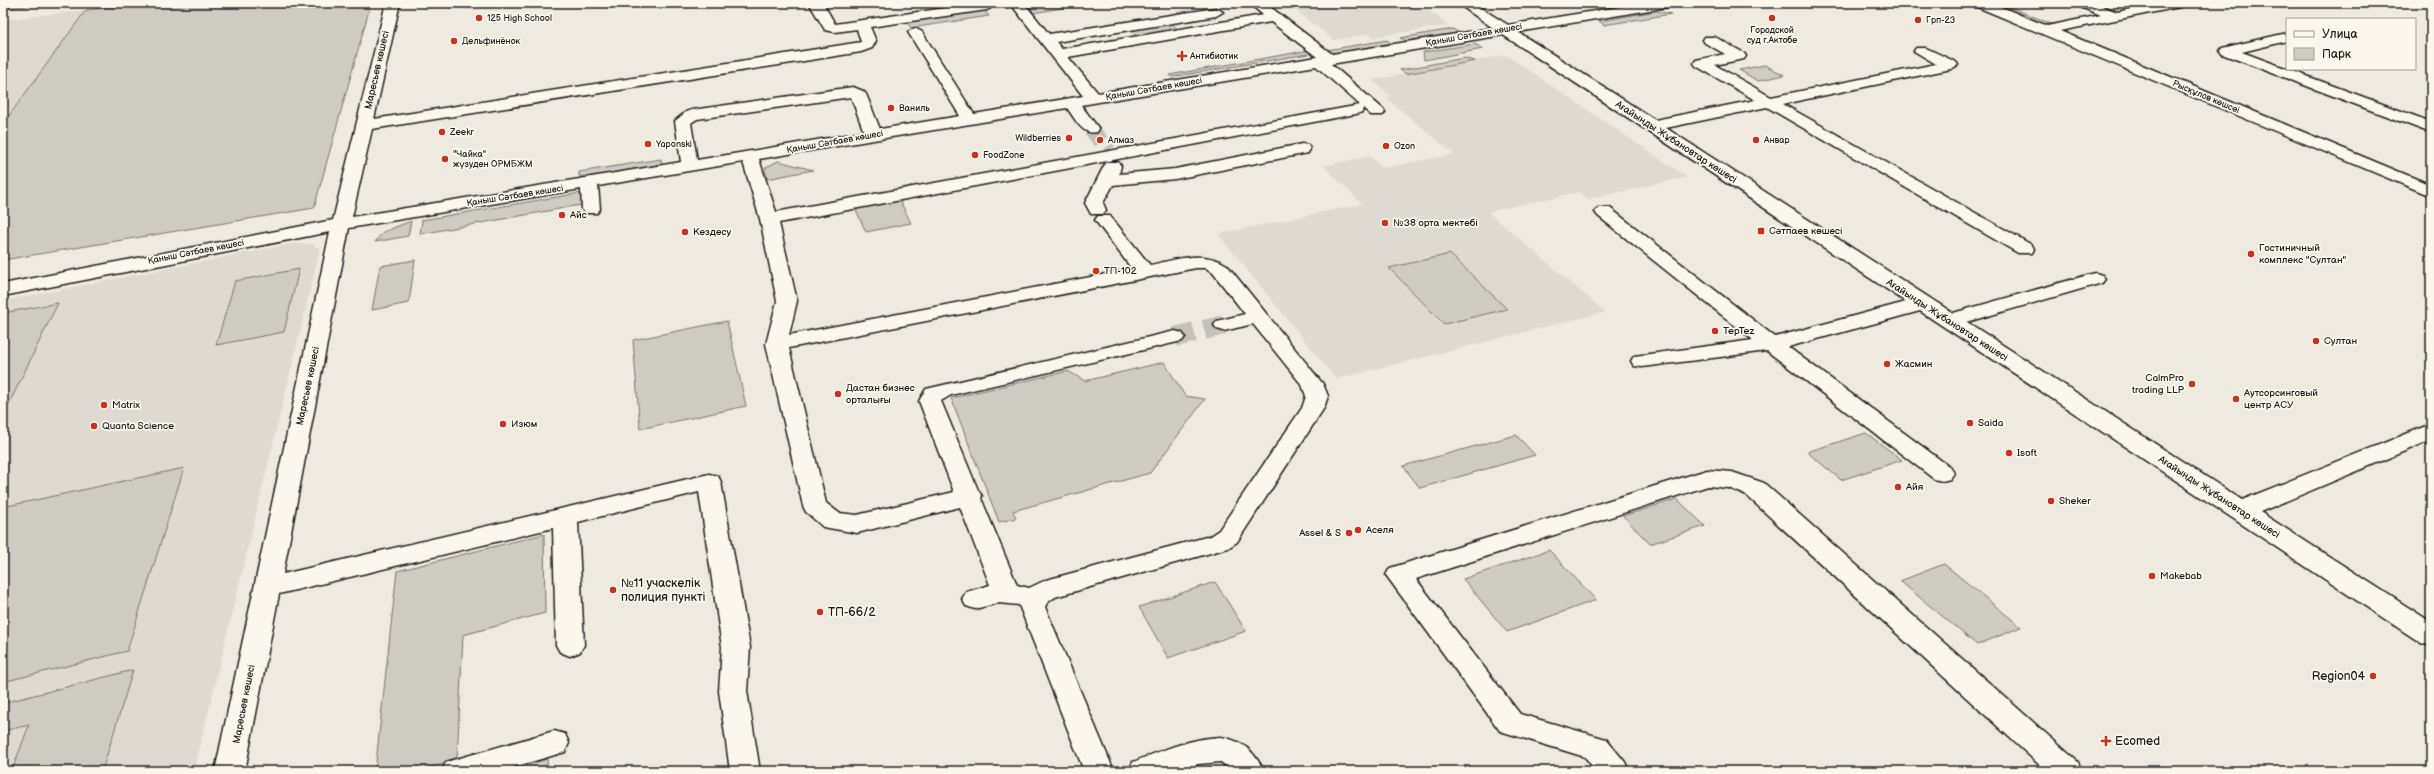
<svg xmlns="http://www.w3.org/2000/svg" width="2434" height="774" font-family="'Balsamiq Sans',sans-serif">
	<rect width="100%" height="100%" fill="#eeeadf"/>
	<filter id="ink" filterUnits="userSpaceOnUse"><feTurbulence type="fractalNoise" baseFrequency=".025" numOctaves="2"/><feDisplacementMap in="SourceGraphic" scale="8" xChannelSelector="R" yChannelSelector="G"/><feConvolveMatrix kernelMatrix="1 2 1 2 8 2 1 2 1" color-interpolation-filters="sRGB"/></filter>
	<g filter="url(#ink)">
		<!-- built -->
		<g fill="#dedad1">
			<path d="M1286 3H1418L1449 25 1374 37 1369 34 1334 40Z"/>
			<path d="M86 10 3 124V20Z"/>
			<path d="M1506 55 1687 177 1589 199 1579 192 1488 212 1605 312 1336 379 1218 234 1362 204 1324 166 1370 156 1383 168 1454 154 1386 98 1391 96 1372 80Z"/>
			<path d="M291 244H312L320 249 194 771H3V301Z"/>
		</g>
		<!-- green -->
		<g fill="#ceccc2" stroke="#75746f">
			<path d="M3 3H51L3 9Z"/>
			<path d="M148 3H371L314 208 3 260V124L86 10Z"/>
			<path d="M1041 3H1091L1033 13 1031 6Z"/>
			<path d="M1987 3H2000L2054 25H2039Z"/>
			<path d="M984 10 989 16 911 28 907 22Z"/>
			<path d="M1656 11 1671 14 1604 25 1599 21Z"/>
			<path d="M1169 21 1179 30 1137 37 1128 28Z"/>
			<path d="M1453 29 1459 33 1409 42 1400 38Z"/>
			<path d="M1387 40 1391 43 1388 46 1333 54 1327 50Z"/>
			<path d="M1475 44 1483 49 1424 60 1423 52Z"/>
			<path d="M1311 50 1314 53 1172 77 1169 75Z"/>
			<path d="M1464 58 1475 61 1406 74 1400 70Z"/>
			<path d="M1765 65 1784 75 1758 81 1739 70Z"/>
			<path d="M661 159 662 162 654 166 586 177 579 176V172Z"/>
			<path d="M778 161 813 170 767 179 765 168Z"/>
			<path d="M586 192V204L420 234 422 220Z"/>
			<path d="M899 199 911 223 866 232 856 210 857 208Z"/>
			<path d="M411 221 408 236 375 242 383 232Z"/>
			<path d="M1450 254 1507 309 1444 324 1389 268Z"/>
			<path d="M415 260 409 303 372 310 380 266Z"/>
			<path d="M299 269 284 332 216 345 235 281Z"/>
			<path d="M58 303 3 416V313Z"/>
			<path d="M727 321 746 406 640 429 633 340Z"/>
			<path d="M1164 362 1185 396 1205 399 1150 473 1013 511 1016 518 999 522 951 398 1068 371 1085 381Z"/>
			<path d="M1866 433 1902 460 1841 480 1807 452Z"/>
			<path d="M1516 435 1535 455 1420 488 1403 466Z"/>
			<path d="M184 468 127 651 3 682V507Z"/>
			<path d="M1677 499 1705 526 1650 544 1623 516Z"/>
			<path d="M544 534 545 613 463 635 457 760 418 771H375L397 571Z"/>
			<path d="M1549 550 1596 600 1507 632 1463 579Z"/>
			<path d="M1944 564 2021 627 1977 645 1900 581Z"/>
			<path d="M1215 582 1246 631 1168 658 1139 607Z"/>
			<path d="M133 670 102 771H12L29 725 3 731V703Z"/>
			<path d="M547 759 548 771H506Z"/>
		</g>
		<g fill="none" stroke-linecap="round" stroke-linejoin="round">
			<!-- minor-tunnel-far1 -->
			<path stroke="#c4c1b8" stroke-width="16" stroke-dasharray="16 8" stroke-linecap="butt" d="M1091 129 1109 151"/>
			<!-- minor-tunnel -->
			<path stroke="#c4c1b8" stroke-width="20" stroke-dasharray="20 10" stroke-linecap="butt" d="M1175 337 1224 325"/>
			<!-- minor casing -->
			<g stroke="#1c1c1c" stroke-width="3">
				<g id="minor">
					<path d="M386 3H400L374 119 861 42 857 29 835 32 825 30 809 3H823L835 24 980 3H991L994 6 987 10 870 27 876 41 872 48 861 52 372 129 352 217 681 162 675 121 686 112 692 110 853 87 863 91 866 94 880 129 960 116 908 32 915 28 922 32 974 114 1083 96 1010 3H1024L1049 34 1216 8 1223 12 1216 16 1056 42 1062 49 1263 15 1249 3H1265L1332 54 1493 28 1457 3H1473L1508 25 1644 3H1675L1668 7 1518 32 1655 120 1755 100 1696 66 1694 63 1696 60 1725 54 1705 43 1703 40 1705 37H1715L1744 53 1746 56 1744 59 1715 65 1771 97 1936 64 1914 51 1916 48H1926L1956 62 1958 65 1951 69 1783 104 2032 245 2034 249 2032 253H2018L1767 107 1666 128 1953 313 2088 275 2095 273 2102 275 2105 279 2102 283 1967 322 2242 500 2431 424V440L2260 512 2431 622V646L2421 643 1920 311 1788 347 1950 467 1954 473 1950 479 1942 481 1934 479 1767 351 1642 367 1634 366 1631 361 1634 356 1642 355 1753 340 1598 216 1595 212 1598 208H1610L1775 337 1906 302 1503 35 1331 64 1383 109 1385 112 1383 115H1371L1363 108 1362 112 1356 114 779 223 797 301 789 335 1132 269 1095 220 1098 216H1110L1150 265C1175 260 1203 249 1227 265L1323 384 1328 396 1324 408 1237 542 1228 548 1055 597 1047 603 1045 607 1114 771H1084L1019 605 998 603 975 609 966 606 962 599 966 592 990 585 960 507 857 533 823 527 806 512 803 506 766 344 777 301 760 219 743 162 598 186 600 209 597 213H585L582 209 581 189 349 228 283 574 709 474 718 476 721 482 750 647 747 691 760 771H730L719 691 722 647 699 492 578 522 584 645 580 652 570 656 560 652 556 645 553 528 279 594 245 771H215L330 232 3 296V284L333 220ZM1271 22 1317 57 1098 93 1068 57ZM1316 66 1360 105 776 212 759 159 1067 108C1075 118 1082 136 1097 132L1099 129 1081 105ZM851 97 864 132 697 160 691 123 697 119ZM1196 268H1206L1213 273 1245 314 1217 321 1214 325 1217 329 1224 331 1253 324 1302 385 1306 396 1302 408 1219 530 1210 536 1046 580 1029 588 1017 585 981 498 982 496 978 490 941 401 951 395 1182 341 1185 337 1182 333 1175 331 926 389 919 401 954 492 857 515 839 513 826 503 789 348Z"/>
					<path d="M454 3H477L470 7 456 6Z"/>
					<path d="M1973 3H1992L2047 26 2101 15 2078 6 2076 3H2095L2117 12 2160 3H2187L2180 7 2060 31 2431 185V196L1975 6Z"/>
					<path d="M2287 33V41L2242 52 2431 122V133L2222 54 2220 51 2222 48Z"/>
					<path d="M1302 144 1308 145 1310 149 1308 153 1175 179 1113 185 1103 203 1106 210 1103 214H1091L1085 203 1106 162H1118L1121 166 1119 174 1175 169Z"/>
					<path d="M1707 470 1732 472 1764 483 2078 762 2082 771H2046L1746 495 1729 488 1708 486 1416 579 1520 714 1606 739 1625 762 1629 771H1596L1585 757 1500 731 1386 575 1390 568Z"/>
					<path d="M554 731 565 734 569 743 565 752 500 771H442L446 762Z"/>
					<path d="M1221 737C1243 741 1254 751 1264 771H1232L1221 762 1198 764 1178 771H1129L1133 762C1161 751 1190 738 1221 737Z"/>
				</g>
			</g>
			<!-- minor -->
			<use href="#minor" fill="#fbf7ec" fill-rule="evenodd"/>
		</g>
	</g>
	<!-- markers -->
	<g fill="#c8321e" stroke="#fbf7ec" stroke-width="1.5">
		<circle cx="479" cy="18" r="4"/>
		<circle cx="1772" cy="18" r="4"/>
		<circle cx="1918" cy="20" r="4"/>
		<circle cx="454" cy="41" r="4"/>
		<path d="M1180 50h4v4h4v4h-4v4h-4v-4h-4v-4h4z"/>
		<circle cx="891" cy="108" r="4"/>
		<circle cx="442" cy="132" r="4"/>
		<circle cx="1069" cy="138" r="4"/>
		<circle cx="1100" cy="140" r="4"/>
		<circle cx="1756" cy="140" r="4"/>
		<circle cx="648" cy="144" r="4"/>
		<circle cx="1386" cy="146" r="4"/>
		<circle cx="975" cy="155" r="4"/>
		<circle cx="445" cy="159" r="4"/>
		<circle cx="562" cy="215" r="4"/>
		<circle cx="1385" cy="223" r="4"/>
		<rect x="1757" y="227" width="8" height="8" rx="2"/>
		<circle cx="685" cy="232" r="4"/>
		<circle cx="2251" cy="254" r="4"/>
		<circle cx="1096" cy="271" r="4"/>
		<circle cx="1715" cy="331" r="4"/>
		<circle cx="2316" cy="341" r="4"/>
		<circle cx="1887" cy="364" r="4"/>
		<circle cx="2192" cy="384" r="4"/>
		<circle cx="838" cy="394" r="4"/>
		<circle cx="2236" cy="399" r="4"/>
		<circle cx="104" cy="405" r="4"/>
		<circle cx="1970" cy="423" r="4"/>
		<circle cx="503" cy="424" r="4"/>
		<circle cx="94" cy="426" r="4"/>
		<circle cx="2009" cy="453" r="4"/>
		<circle cx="1898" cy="487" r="4"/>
		<circle cx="2051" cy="501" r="4"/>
		<circle cx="1358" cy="530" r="4"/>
		<circle cx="1349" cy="533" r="4"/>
		<circle cx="2152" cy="576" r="4"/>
		<circle cx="613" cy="590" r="4"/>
		<circle cx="820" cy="612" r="4"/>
		<circle cx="2373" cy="676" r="4"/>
		<path d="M2104 735h4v4h4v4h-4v4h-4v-4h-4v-4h4z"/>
	</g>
	<g text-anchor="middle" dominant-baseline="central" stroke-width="3.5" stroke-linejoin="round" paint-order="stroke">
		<!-- far-poi labels -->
		<g font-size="9" fill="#1c1c1c" stroke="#fbf7ec" text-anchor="start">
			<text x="487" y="18">125 High School</text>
			<text x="1926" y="20">Грп-23</text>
			<text x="1772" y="30" text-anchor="middle">Городской<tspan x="1772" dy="10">суд г.Актобе</tspan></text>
			<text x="462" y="41">Дельфинёнок</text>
			<text x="1190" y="56">Антибиотик</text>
			<text x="899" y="108">Ваниль</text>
			<text x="450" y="132">Zeekr</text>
			<text x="1061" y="138" text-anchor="end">Wildberries</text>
			<text x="1108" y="140">Алмаз</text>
			<text x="1764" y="140">Анвар</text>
			<text x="656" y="144">Yaponski</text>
			<text x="1394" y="146">Ozon</text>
			<text x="453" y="154">"Чайка"<tspan x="453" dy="10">жүзуден ОРМБЖМ</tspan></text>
			<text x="983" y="155">FoodZone</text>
		</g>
		<!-- far-street labels -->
		<g font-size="9" fill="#1c1c1c" stroke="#fbf7ec">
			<text transform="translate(1474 35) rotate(-10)">Қаныш Сәтбаев көшесі</text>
			<text transform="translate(1154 89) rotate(-10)">Қаныш Сәтбаев көшесі</text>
			<text transform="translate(2206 97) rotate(23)">Рысқұлов көшсеі</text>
			<text transform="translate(835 142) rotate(-10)">Қаныш Сәтбаев көшесі</text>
			<text transform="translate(515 196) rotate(-9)">Қаныш Сәтбаев көшесі</text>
			<text transform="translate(196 252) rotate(-11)">Қаныш Сәтбаев көшесі</text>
		</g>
		<!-- street labels -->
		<g font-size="10" fill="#1c1c1c" stroke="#fbf7ec">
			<text transform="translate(377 70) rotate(-77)">Маресьев көшесі</text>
			<text transform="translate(1676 142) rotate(33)">Ағайынды Жұбановтар көшесі</text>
			<text transform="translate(1947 320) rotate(33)">Ағайынды Жұбановтар көшесі</text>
			<text transform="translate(308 386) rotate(-78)">Маресьев көшесі</text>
			<text transform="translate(2219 497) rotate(33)">Ағайынды Жұбановтар көшесі</text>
			<text transform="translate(244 704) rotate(-79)">Маресьев көшесі</text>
		</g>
		<!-- poi labels -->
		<g font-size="10" fill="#1c1c1c" stroke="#fbf7ec" text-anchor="start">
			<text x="570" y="215">Айс</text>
			<text x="1393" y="223">№38 орта мектебі</text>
			<text x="1769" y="231">Сәтпаев көшесі</text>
			<text x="693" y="232">Кездесу</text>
			<text x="2259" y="248">Гостиничный<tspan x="2259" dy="12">комплекс "Султан"</tspan></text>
			<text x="1104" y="271">ТП-102</text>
			<text x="1723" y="331">TepTez</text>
			<text x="2324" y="341">Султан</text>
			<text x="1895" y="364">Жасмин</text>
			<text x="2184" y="378" text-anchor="end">CalmPro<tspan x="2184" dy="12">trading LLP</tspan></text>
			<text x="846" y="388">Дастан бизнес<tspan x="846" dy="12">орталығы</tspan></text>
			<text x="2244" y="393">Аутсорсинговый<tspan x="2244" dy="12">центр АСУ</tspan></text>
			<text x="112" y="405">Matrix</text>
			<text x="1978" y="423">Saida</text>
			<text x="511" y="424">Изюм</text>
			<text x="102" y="426">Quanta Science</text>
			<text x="2017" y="453">Isoft</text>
			<text x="1906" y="487">Айя</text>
			<text x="2059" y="501">Sheker</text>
			<text x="1366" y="530">Аселя</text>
			<text x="1341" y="533" text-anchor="end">Assel &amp; S</text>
			<text x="2160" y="576">Makebab</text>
		</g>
		<!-- near-poi labels -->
		<g font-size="12" fill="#1c1c1c" stroke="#fbf7ec" text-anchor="start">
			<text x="621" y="583">№11 учаскелік<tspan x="621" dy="14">полиция пункті</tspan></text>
			<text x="828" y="612">ТП-66/2</text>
			<text x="2365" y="676" text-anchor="end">Region04</text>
			<text x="2115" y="741">Ecomed</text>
		</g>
	</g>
	<!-- margin -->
	<rect width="2434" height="774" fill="none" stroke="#fbf7ec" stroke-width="16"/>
	<rect x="8" y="8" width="2418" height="758" fill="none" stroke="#1c1c1c" stroke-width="1.5" filter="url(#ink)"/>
	<!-- legend -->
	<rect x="2286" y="18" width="130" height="52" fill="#fbf7ec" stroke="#a29f99"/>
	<rect x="2294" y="31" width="20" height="6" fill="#fbf7ec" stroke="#a29f99"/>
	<text x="2322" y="38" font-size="12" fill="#1c1c1c">Улица</text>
	<rect x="2294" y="48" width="20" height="12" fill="#ceccc2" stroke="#a29f99"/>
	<text x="2322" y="58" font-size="12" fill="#1c1c1c">Парк</text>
</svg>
